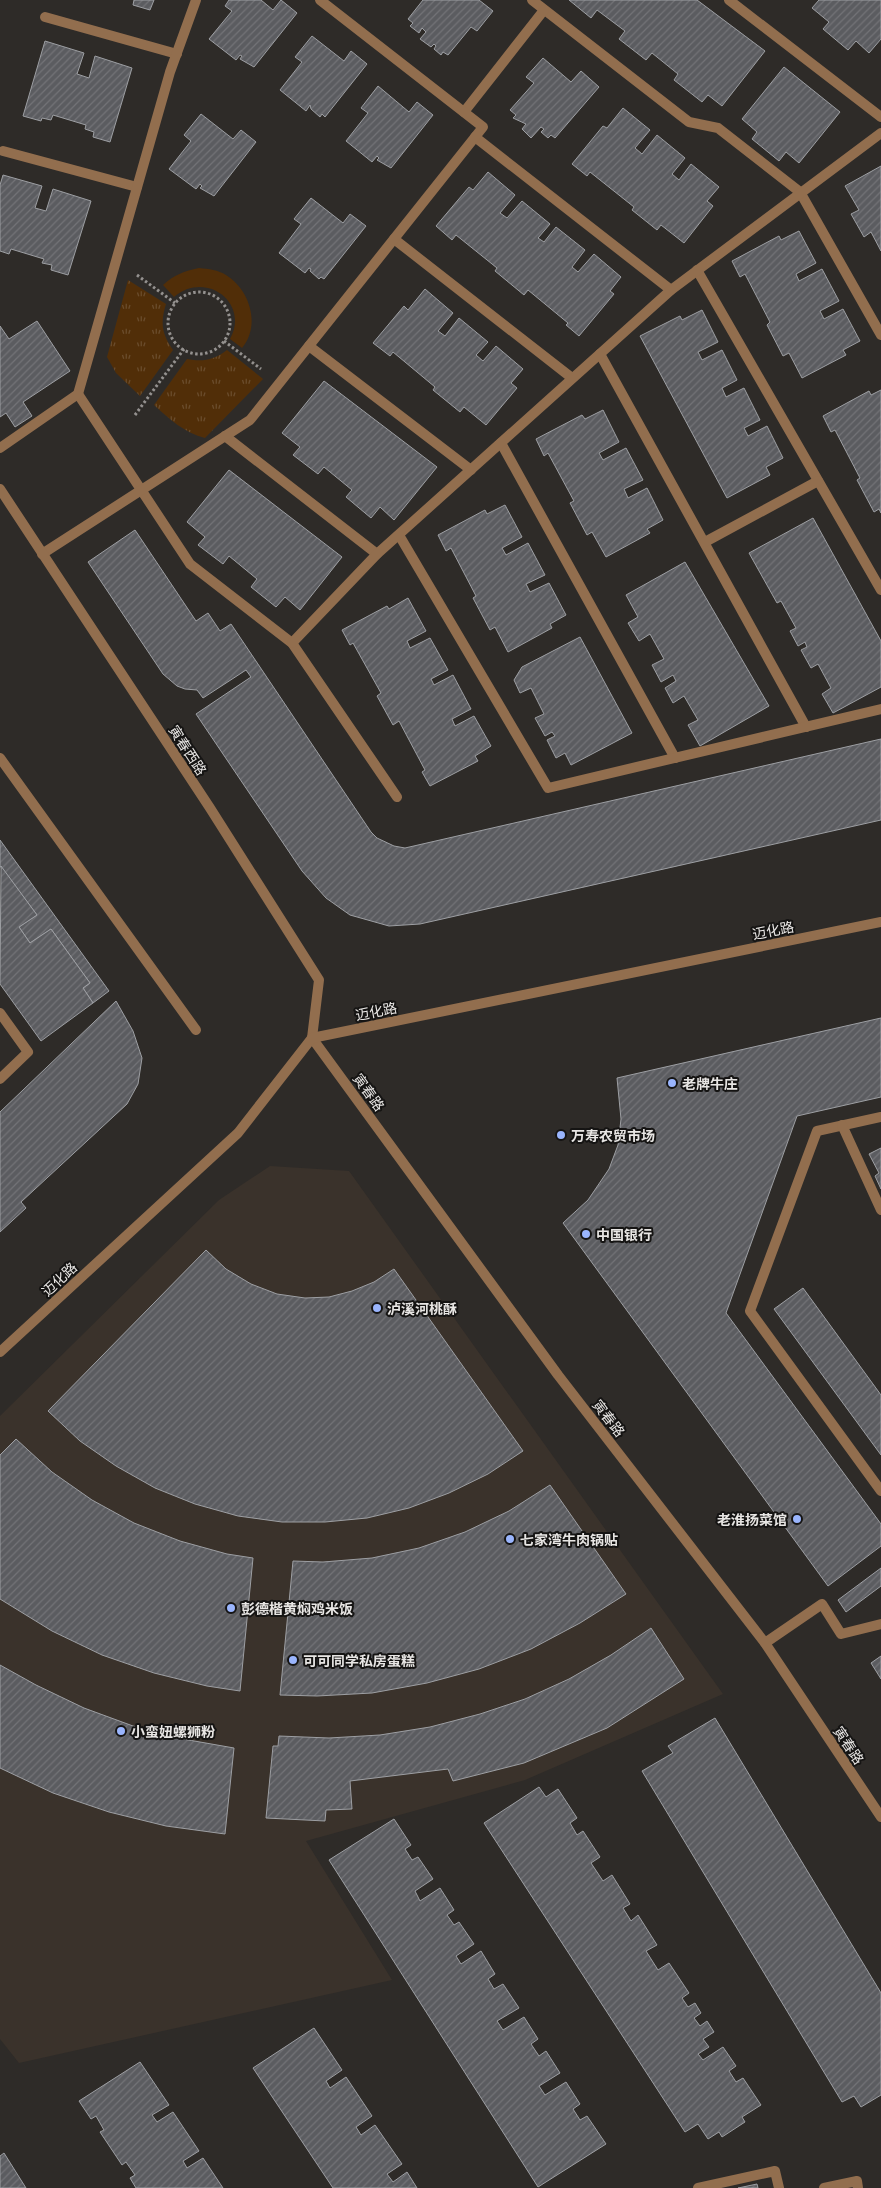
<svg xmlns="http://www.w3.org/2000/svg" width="881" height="2188" font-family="Barlow,'Noto Sans SC',sans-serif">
	<defs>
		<pattern id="park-tufts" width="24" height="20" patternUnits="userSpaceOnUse" patternTransform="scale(1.25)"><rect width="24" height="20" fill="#512e08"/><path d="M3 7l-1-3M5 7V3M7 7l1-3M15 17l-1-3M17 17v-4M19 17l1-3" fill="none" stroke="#6a4c2c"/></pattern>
		<pattern id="building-hatch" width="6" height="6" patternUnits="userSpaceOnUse" patternTransform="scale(1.25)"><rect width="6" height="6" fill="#5b5c60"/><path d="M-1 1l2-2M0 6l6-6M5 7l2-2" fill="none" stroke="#737377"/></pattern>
	</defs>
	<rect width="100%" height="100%" fill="#2e2b28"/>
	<!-- built -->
	<path fill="#3a322b" d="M270 1166 349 1171 723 1694 525 1780 306 1841 392 1980 19 2063 0 2039V1416L219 1200Z"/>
	<!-- grass -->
	<path fill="#512e08" d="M199 268C209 269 218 270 226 275 250 290 261 325 242 348L230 339C250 303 206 270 174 297L163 285C174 275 184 271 199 268Z"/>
	<!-- park -->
	<g fill="url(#park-tufts)">
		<path d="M128 280 166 304C160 323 162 334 173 350L140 396 116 373 107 357Z"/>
		<path d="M227 350 263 379 205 438C185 433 169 419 154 405L187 359C203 362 214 360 227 350Z"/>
	</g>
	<!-- building -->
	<g fill="url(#building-hatch)" stroke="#9d9fa3">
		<path d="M134 0H154L150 10 133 5Z"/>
		<path d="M229 0H261L273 10 281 0 297 13 254 67 240 59 242 56 240 55 236 60 209 39 232 11 225 6Z"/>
		<path d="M423 0H479L493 11 477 31 471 27 448 55 443 52 441 55 434 49 436 46 434 44 431 47 420 39 426 32 422 28 419 33 410 26 413 23 408 19Z"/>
		<path d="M569 0H697L765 51 722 106 708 95 702 102 674 80 678 74 652 53 646 60 619 39 625 31 597 10 591 18Z"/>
		<path d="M819 0H881V39L869 53 856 41 848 50 823 29 829 22 812 8Z"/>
		<path d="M312 36 344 61 351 51 367 64 325 117 322 114 320 117 311 109 310 105 306 111 280 90 302 62 295 57Z"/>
		<path d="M45 41 84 53 77 74 89 78 95 56 132 68 110 142 93 137 94 132 85 129 86 125 53 115 51 120 42 118 41 121 23 116Z"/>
		<path d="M543 58 571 82 581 71 599 87 555 138 551 135 548 138 541 132 544 129 541 127 531 138 522 129 526 124 513 118 516 115 510 110 534 83 526 77Z"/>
		<path d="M784 67 840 112 799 163 786 152 779 161 752 139 757 132 742 119Z"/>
		<path d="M378 86 409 112 417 102 433 115 391 168 377 160 379 158 377 156 372 162 346 141 368 113 361 108Z"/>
		<path d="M623 108 650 130 635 148 642 154 657 135 685 158 672 174 679 180 691 164 719 187 707 201 713 206 684 243 661 225 657 230 632 210 634 207 590 172 587 176 572 164 603 126 607 128Z"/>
		<path d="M201 114 233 139 241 130 256 142 214 196 200 188 202 186 200 184 196 189 169 169 191 141 184 135Z"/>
		<path d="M881 166V251L871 232 864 237 851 214 859 210 845 186Z"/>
		<path d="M488 172 515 195 500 213 507 218 522 201 550 224 538 238 544 242 556 227 585 250 572 267 578 272 594 254 621 277 610 291 614 294 579 336 566 325 568 323 528 290 524 295 495 271 497 268 456 235 452 240 436 226 469 187 473 190Z"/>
		<path d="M3 175 42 186 35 208 46 211 53 189 91 201 68 275 51 270 52 265 42 263 44 259 11 249 9 254 0 251V185Z"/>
		<path d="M311 198 343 223 350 214 366 226 324 279 321 277 319 279 310 271 311 269 309 268 305 273 279 253 301 224 294 219Z"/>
		<path d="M799 231 816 263 796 274 799 281 822 269 839 301 820 311 824 319 843 309 860 341 843 350 846 355 802 378 789 353 783 356 767 325 770 322 745 274 740 277 732 261 779 236 781 240Z"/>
		<path d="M425 289 453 313 438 331 445 336 459 318 488 342 476 355 483 361 496 346 523 369 511 383 517 388 486 425 464 407 460 412 433 390 435 387 393 352 390 356 373 343 404 306 408 310Z"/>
		<path d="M702 310 718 342 698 352 702 360 722 350 737 380 722 388 726 397 744 388 760 420 744 428 748 436 767 426 783 458 766 467 770 475 727 498 640 336 680 316 682 320Z"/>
		<path d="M37 321 70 371 23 402 32 416 15 427 6 413 0 417V326L9 339Z"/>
		<path d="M324 381 437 467 394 520 380 507 371 518 346 497 352 490 324 467 318 474 293 455 300 447 282 433Z"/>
		<path d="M881 390V513L879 509 874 512 857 480 860 478 835 430 831 432 823 416 869 391 871 395Z"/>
		<path d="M603 410 619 442 599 453 603 460 626 448 643 480 624 489 628 498 647 488 663 520 647 529 650 533 606 557 592 532 587 535 570 503 574 501 548 453 544 456 536 439 582 415 585 419Z"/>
		<path d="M229 470 342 557 300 610 285 597 276 607 251 587 257 579 229 556 223 564 198 545 205 537 187 522Z"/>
		<path d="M505 505 522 537 502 548 506 555 528 543 545 575 526 584 530 592 549 583 566 615 550 624 552 628 508 652 495 627 490 630 473 598 476 596 451 548 446 551 438 535 485 510 487 514Z"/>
		<path d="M813 518 881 641V687L833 713 822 694 831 688 818 664 811 668 801 650 807 647 805 642 798 646 790 631 796 628 781 601 777 603 749 553Z"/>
		<path d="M135 530 196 621 208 613 220 631 231 624 371 832 377 838 394 846 405 848 881 739V820L420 924 389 926 350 915 326 898 302 871 196 714 251 677 246 670 203 698 197 690 185 689 177 686 163 674 88 562Z"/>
		<path d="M685 562 769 706 700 746 688 725 698 720 684 696 673 703 665 688 676 681 673 675 661 682 652 665 664 659 650 634 639 641 628 623 638 617 626 595Z"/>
		<path d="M408 598 426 631 407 641 410 648 430 638 448 670 431 679 434 685 453 675 471 709 452 719 455 726 474 716 491 746 475 756 478 761 430 786 422 772 425 770 399 721 393 725 377 696 381 693 353 643 350 645 342 630 387 606 389 609Z"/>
		<path d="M580 637 632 733 571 765 565 753 556 758 547 740 555 736 552 732 545 736 535 718 544 714 531 688 520 693 514 680 522 667Z"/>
		<path d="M0 840 109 991 93 1003 83 988 90 983 51 929 30 943 19 927 37 915 0 866Z"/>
		<path d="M1 866 37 915 19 927 30 943 51 929 90 983 83 988 93 1003 41 1041 0 984Z"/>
		<path d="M116 1001 133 1031 142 1058 138 1084 127 1104 21 1202 26 1208 0 1232V1112Z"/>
		<path d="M881 1018V1097L797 1116 726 1313 881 1524V1546L828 1586 563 1223 588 1200 609 1169 618 1145 621 1119 617 1078Z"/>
		<path d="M881 1148V1189L875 1176 879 1173 869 1154Z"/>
		<path d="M206 1250 226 1269 251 1284 277 1294 305 1298 329 1297 352 1291 374 1282 394 1269 523 1451 488 1474 449 1493 409 1508 367 1518 325 1522H282L238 1516 195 1504 155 1488 116 1466 80 1441 48 1411Z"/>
		<path d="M803 1288 881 1395V1455L774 1309Z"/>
		<path d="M16 1439 52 1472 92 1500 134 1523 180 1541 227 1554 253 1558 240 1691 207 1686 154 1673 102 1655 52 1631 0 1599V1455Z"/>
		<path d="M550 1485 626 1594 580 1623 531 1649 479 1669 427 1683 372 1693 317 1696 280 1695 293 1561 323 1562 372 1558 419 1548 465 1532 509 1511Z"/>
		<path d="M881 1568V1586L846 1612 838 1600Z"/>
		<path d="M651 1628 684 1679 607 1728 524 1763 453 1781 448 1769 350 1781 352 1809 326 1810 325 1821 266 1818 273 1746H278L279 1736 329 1738 380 1735 430 1727 480 1714 525 1699 569 1679 611 1655Z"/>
		<path d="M881 1656V1679L871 1663Z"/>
		<path d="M0 1665 36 1685 84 1708 133 1726 183 1739 234 1748 225 1834 166 1826 109 1812 53 1793 0 1768Z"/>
		<path d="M715 1718 881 1993V2095L861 2107 854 2096 842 2102 642 1771 673 1753 668 1746Z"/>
		<path d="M539 1787 546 1797 558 1789 577 1818 570 1823 577 1835 583 1831 600 1857 591 1863 603 1881 612 1875 630 1904 623 1908 631 1921 638 1915 657 1945 646 1951 658 1970 669 1963 689 1993 682 1998 688 2007 695 2003 701 2013 694 2018 700 2026 707 2021 714 2032 703 2039 709 2047 698 2054 703 2060 723 2047 736 2066 729 2071 736 2082 743 2078 761 2105 742 2117 745 2122 722 2137 719 2132 708 2139 698 2124 685 2132 484 1823Z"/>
		<path d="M394 1819 411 1845 405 1849 412 1860 418 1857 433 1879 415 1891 420 1901 440 1888 454 1910 447 1915 454 1925 459 1922 474 1944 456 1956 461 1964 481 1951 495 1974 488 1979 494 1989 503 1984 519 2008 497 2021 503 2030 524 2017 538 2039 531 2044 539 2056 546 2051 560 2073 539 2086 545 2095 566 2082 580 2104 573 2109 580 2120 587 2116 606 2144 538 2187 329 1860Z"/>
		<path d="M314 2028 342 2070 326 2081 330 2088 346 2077 372 2116 356 2127 361 2135 375 2125 402 2164 387 2174 393 2182 407 2172 417 2188H333L253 2068Z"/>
		<path d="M140 2062 169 2105 152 2115 157 2122 173 2112 199 2151 183 2161 187 2168 203 2158 223 2188H136L130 2178 135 2175 126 2162 122 2165 100 2132 104 2130 96 2116 91 2119 79 2101Z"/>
		<path d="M4 2153 26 2188H0V2156Z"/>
		<path d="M757 2184 758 2188H738Z"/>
	</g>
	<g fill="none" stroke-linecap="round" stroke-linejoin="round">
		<!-- path -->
		<g stroke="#94918f" stroke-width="3" stroke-dasharray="2.5 2.5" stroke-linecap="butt">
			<path d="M137 275 175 303"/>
			<circle cx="199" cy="323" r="31"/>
			<path d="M224 341 261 369"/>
			<path d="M135 415 184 349"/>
		</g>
		<!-- service -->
		<g stroke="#926e4e" stroke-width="10">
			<path d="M532 0 689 122 718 128 800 192 881 335"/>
			<path d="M729 0 881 117"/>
			<path d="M45 17 177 54"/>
			<path d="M464 112 544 10"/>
			<path d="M475 137 671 290"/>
			<path d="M3 151 137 187"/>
			<path d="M394 239 572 378"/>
			<path d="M697 270 881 590"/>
			<path d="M309 346 471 470"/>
			<path d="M600 354 806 727"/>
			<path d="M78 394 190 564 292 643 397 797"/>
			<path d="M225 436 377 554"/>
			<path d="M501 443 675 758"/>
			<path d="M0 448 78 394 170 72 196 0"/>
			<path d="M399 535 548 788 881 709"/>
			<path d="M705 542 818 481"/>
			<path d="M42 554 250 420 483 127 320 0"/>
			<path d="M292 643 377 554 671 290 881 133"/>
			<path d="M0 758 196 1030"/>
			<path d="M0 1013 28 1052 0 1079"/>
			<path d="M881 1117 817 1131 750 1311 881 1491"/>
			<path d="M842 1125 881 1210"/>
			<path d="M765 1643 822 1604 841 1634 881 1624"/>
			<path d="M698 2188 775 2171 779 2188"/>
			<path d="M824 2188 857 2181 858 2188"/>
		</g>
		<!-- minor -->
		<path stroke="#926e4e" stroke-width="10" d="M0 489 210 808 319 980 312 1038"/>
		<!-- tertiary -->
		<g stroke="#926e4e" stroke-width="10">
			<path d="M312 1038 558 1375 765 1643 881 1817"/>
			<path d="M0 1352 238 1133 312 1038 881 922"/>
		</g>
	</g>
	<!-- markers -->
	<g fill="#9ab5fd" stroke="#151413" stroke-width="2">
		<circle cx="672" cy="1083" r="5"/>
		<circle cx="561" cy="1135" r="5"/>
		<circle cx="586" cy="1234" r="5"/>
		<circle cx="377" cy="1308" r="5"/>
		<circle cx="797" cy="1519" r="5"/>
		<circle cx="510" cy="1539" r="5"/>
		<circle cx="231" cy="1608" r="5"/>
		<circle cx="293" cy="1660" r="5"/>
		<circle cx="121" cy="1731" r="5"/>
	</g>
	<g text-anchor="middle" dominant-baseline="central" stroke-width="4" stroke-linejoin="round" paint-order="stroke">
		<!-- street labels -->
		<g font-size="14" fill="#e8e6e4" stroke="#151413">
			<text transform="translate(188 750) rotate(57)">寅春西路</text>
			<text transform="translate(773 930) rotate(-11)">迈化路</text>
			<text transform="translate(376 1011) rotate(-11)">迈化路</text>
			<text transform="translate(369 1092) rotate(54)">寅春路</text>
			<text transform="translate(59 1279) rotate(-43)">迈化路</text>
			<text transform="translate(609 1418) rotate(52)">寅春路</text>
			<text transform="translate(849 1745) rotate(56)">寅春路</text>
		</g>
		<!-- poi labels -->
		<g font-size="14" font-weight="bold" fill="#e8e6e4" stroke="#151413" text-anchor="start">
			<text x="682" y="1083">老牌牛庄</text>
			<text x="571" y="1135">万寿农贸市场</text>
			<text x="596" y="1234">中国银行</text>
			<text x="387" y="1308">泸溪河桃酥</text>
			<text x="787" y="1519" text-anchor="end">老淮扬菜馆</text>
			<text x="520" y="1539">七家湾牛肉锅贴</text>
			<text x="241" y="1608">彭德楷黄焖鸡米饭</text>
			<text x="303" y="1660">可可同学私房蛋糕</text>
			<text x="131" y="1731">小蛮妞螺狮粉</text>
		</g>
	</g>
</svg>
